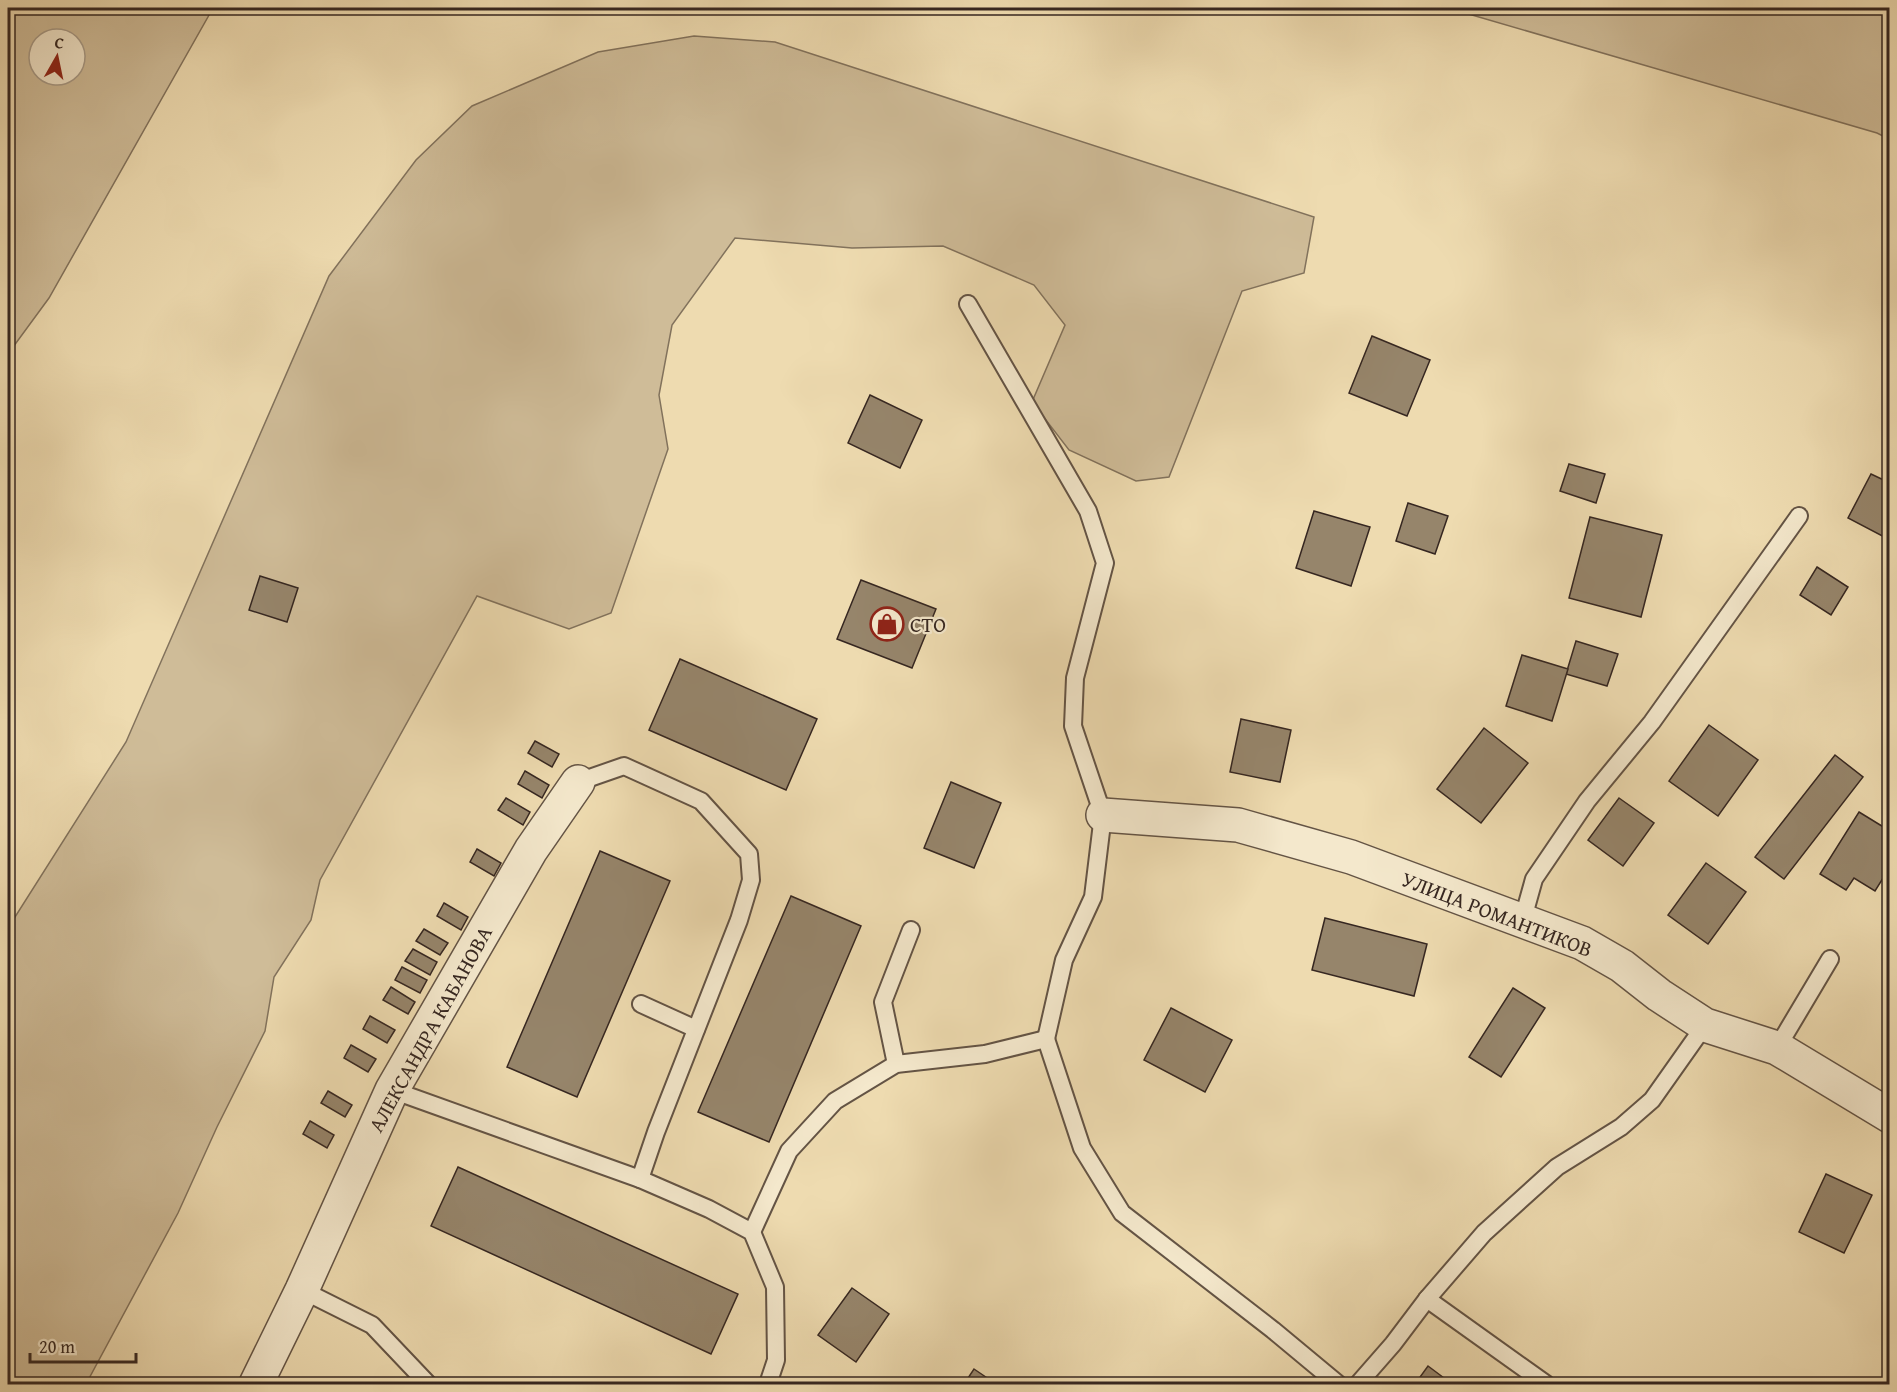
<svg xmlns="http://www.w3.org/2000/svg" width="1897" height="1392" font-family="'Gentium Book Plus',serif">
	<rect width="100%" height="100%" fill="#eedbb0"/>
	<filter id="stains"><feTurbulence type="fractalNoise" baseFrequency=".00333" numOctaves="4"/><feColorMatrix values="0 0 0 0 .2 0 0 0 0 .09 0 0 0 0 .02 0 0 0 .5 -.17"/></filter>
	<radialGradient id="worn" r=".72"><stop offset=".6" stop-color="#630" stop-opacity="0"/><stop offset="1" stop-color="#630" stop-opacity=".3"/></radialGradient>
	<!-- green -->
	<g fill="#cfbc98" stroke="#82725c" stroke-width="1.5" fill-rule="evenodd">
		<path d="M8 8H213L49 298 8 354ZM39 39H75V75H39Z"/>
		<path d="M1448 8H1889V139L1877 133Z"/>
		<path d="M694 36 775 42 1314 217 1304 273 1242 291 1169 477 1136 481 1069 450 1032 402 1065 325 1034 285 943 246 852 248 735 238 672 325 659 395 668 449 611 613 569 629 477 596 320 880 311 920 274 977 265 1031 217 1127 178 1213 86 1384H8V928L126 742 329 276 416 160 472 106 598 52Z"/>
	</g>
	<!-- building -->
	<g fill="#96856b" stroke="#362721" stroke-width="1.5">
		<path d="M1372 336 1430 360 1407 416 1349 393Z"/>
		<path d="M870 395 922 420 900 468 848 443Z"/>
		<path d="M1569 464 1605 474 1596 503 1560 491Z"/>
		<path d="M1871 474 1890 483V540L1848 518Z"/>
		<path d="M1408 503 1448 516 1435 554 1396 541Z"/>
		<path d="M1314 511 1370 527 1351 586 1296 568Z"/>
		<path d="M1590 517 1662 535 1641 617 1569 598Z"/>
		<path d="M1817 567 1848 587 1831 615 1800 595Z"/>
		<path d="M260 576 298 588 287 622 249 610Z"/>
		<path d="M861 580 936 609 912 668 837 639Z"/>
		<path d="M1576 641 1618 654 1607 686 1566 674Z"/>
		<path d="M1522 655 1568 669 1552 721 1506 706Z"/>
		<path d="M680 659 817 719 786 790 649 730Z"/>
		<path d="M1241 719 1291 730 1280 782 1230 772Z"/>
		<path d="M1709 725 1758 760 1718 816 1669 781Z"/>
		<path d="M1484 728 1528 763 1481 823 1437 789Z"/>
		<path d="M535 741 559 754 552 767 528 753Z"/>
		<path d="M1835 755 1863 777 1784 879 1755 857Z"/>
		<path d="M525 771 549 785 542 798 518 784Z"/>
		<path d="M951 782 1001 803 974 868 924 848Z"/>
		<path d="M506 798 530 812 523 825 498 810Z"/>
		<path d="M1619 798 1654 823 1623 866 1588 840Z"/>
		<path d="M1859 812 1890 831V867L1875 891 1854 878 1846 890 1820 874Z"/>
		<path d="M477 849 501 863 494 876 470 862Z"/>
		<path d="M600 851 670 881 577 1097 507 1067Z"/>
		<path d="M1706 863 1746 892 1708 944 1668 915Z"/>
		<path d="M791 896 861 926 769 1142 698 1112Z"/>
		<path d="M444 903 468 917 461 930 437 916Z"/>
		<path d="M1325 918 1427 944 1414 996 1312 970Z"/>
		<path d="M424 929 448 943 440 955 416 941Z"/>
		<path d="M413 949 437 962 430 975 405 961Z"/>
		<path d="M402 967 427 980 420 993 395 980Z"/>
		<path d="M391 987 415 1002 408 1014 383 1000Z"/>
		<path d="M1513 988 1545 1008 1501 1077 1469 1057Z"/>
		<path d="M1171 1008 1232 1040 1205 1092 1144 1060Z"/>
		<path d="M370 1016 395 1030 387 1043 363 1029Z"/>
		<path d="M351 1045 376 1059 368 1072 344 1058Z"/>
		<path d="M328 1091 352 1105 345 1117 321 1103Z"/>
		<path d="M310 1121 334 1135 327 1148 303 1134Z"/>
		<path d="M458 1167 738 1294 711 1354 431 1226Z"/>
		<path d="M1826 1174 1872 1195 1844 1253 1799 1232Z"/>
		<path d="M852 1288 889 1314 856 1362 818 1335Z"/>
		<path d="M1428 1366 1452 1384H1415Z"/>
		<path d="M974 1369 996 1384H964Z"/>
	</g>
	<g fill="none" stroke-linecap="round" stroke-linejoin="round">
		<!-- lane casing -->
		<g stroke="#645445" stroke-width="20">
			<g id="lane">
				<path d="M968 304 1088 511 1105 563 1075 678 1073 726 1103 815 1093 897 1064 960 1046 1039"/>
				<path d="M578 782 624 766 701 801 749 854 751 880 739 920 656 1132 640 1179 709 1209 752 1232 775 1287 776 1360 768 1384"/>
				<path d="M1522 922 1534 879 1587 801 1652 722 1799 516"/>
				<path d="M641 1004 696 1029"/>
				<path d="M1777 1048 1830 959"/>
				<path d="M896 1064 883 1002 911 930"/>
				<path d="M392 1090 640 1179"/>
				<path d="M752 1232 789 1151 835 1101 896 1064 985 1054 1046 1039 1082 1148 1122 1213 1273 1330 1338 1384"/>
				<path d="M302 1290 372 1325 428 1384"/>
				<path d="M1427 1299 1546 1384"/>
				<path d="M1358 1384 1393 1344 1427 1299 1484 1233 1557 1167 1621 1127 1652 1100 1705 1025"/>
			</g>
		</g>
		<!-- street casing -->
		<g stroke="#645445" stroke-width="36">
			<g id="street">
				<path d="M1103 815 1238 825 1351 857 1582 943 1622 966 1659 995 1705 1025 1777 1048 1890 1116"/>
				<path d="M256 1384 302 1290 392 1090 531 850 578 782"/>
			</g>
		</g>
		<!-- lane -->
		<use href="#lane" stroke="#f4e8cc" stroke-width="16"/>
		<!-- street -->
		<use href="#street" stroke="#f4e8cc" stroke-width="33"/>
	</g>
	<!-- icons -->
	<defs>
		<g id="shop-ring" transform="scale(1.725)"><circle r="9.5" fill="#f4e8cc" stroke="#8f2418" stroke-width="1.5"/><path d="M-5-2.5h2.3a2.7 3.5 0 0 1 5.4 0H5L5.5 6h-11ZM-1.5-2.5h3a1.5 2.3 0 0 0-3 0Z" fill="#8f2418"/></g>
	</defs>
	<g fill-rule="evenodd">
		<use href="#shop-ring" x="887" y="624"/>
	</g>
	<g text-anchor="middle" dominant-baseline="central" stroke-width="4.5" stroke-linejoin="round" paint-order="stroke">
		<!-- poi labels -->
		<g font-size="21" fill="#362721" stroke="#f4e8cc" text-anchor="start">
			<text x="910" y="624">СТО</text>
		</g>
		<!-- street labels -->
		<g font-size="21" fill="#362721" stroke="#f4e8cc">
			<text transform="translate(1497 914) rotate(21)">УЛИЦА РОМАНТИКОВ</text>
			<text transform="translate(430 1029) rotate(-61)">АЛЕКСАНДРА КАБАНОВА</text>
		</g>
	</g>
	<!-- margin -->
	<rect width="1897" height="1392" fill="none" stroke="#eedbb0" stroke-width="30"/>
	<rect x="9" y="9" width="1879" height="1374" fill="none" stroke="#362721" stroke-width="3"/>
	<rect x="15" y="15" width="1867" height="1362" fill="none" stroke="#362721" stroke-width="1.5"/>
	<!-- north arrow -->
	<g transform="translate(57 57) rotate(9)"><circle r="28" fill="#f4e8cc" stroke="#a89b88" stroke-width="1.5"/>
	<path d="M0-4.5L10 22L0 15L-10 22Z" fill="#8f2418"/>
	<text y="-9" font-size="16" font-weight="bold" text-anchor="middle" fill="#362721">С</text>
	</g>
	<!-- scale -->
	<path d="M30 1353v9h106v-9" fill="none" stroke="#362721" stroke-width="3"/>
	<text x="39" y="1353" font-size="18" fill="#362721" stroke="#f4e8cc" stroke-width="4.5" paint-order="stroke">20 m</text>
	<rect width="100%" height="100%" filter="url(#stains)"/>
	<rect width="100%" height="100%" fill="url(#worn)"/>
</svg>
